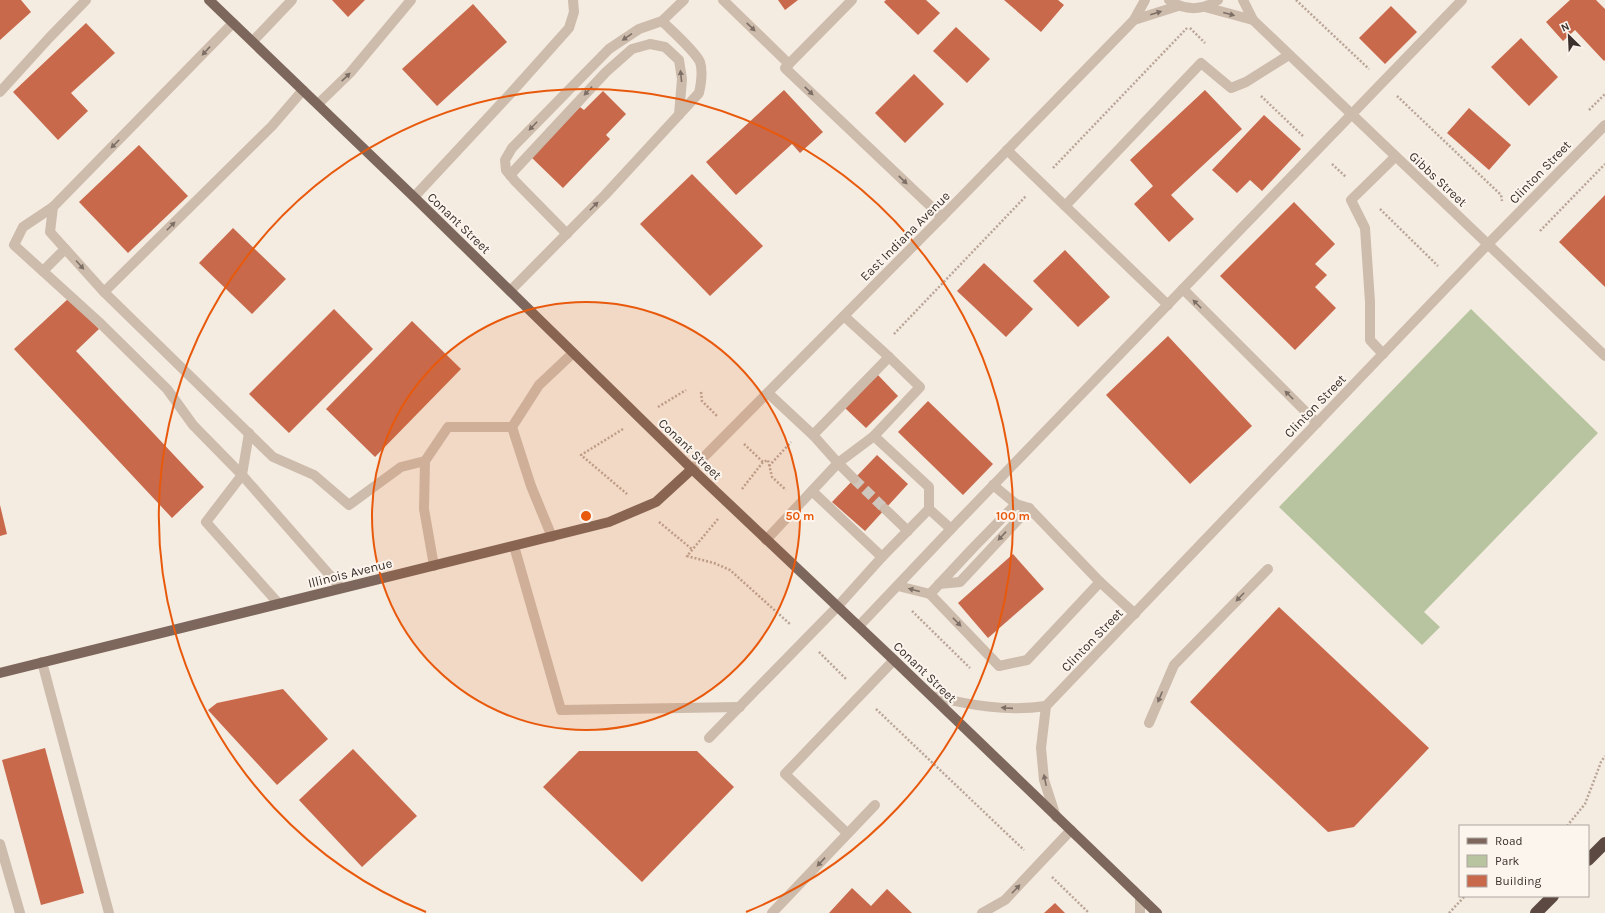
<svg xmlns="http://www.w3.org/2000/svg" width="1605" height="913" font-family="Karla,sans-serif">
	<rect width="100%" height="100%" fill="#f4ebe1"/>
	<!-- green -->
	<path fill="#b8c4a0" d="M1471 309 1598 433 1424 612 1440 627 1422 645 1279 507Z"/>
	<!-- building -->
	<g fill="#c8694b">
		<path d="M0 0H21L31 12 0 40Z"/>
		<path d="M332 0H365L348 17Z"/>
		<path d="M778 0H798L785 10Z"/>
		<path d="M886 0H926L940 13 918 35 884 2Z"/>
		<path d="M1004 0H1058L1064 5 1041 32Z"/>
		<path d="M1570 0H1596L1605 9V60L1604 61 1575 30 1563 41 1546 22Z"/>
		<path d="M473 4 507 42 437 106 402 69Z"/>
		<path d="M1391 6 1417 32 1385 64 1359 38Z"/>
		<path d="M86 23 115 53 71 93 88 111 58 140 13 92Z"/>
		<path d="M956 27 990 59 967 83 933 51Z"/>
		<path d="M1521 38 1558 77 1529 106 1491 67Z"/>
		<path d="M914 74 944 104 905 143 875 113Z"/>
		<path d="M784 90 823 132 800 153 792 144 736 195 706 162Z"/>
		<path d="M1205 90 1242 129 1171 195 1194 219 1169 242 1134 204 1153 186 1130 160Z"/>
		<path d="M603 91 626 114 606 135 610 139 563 188 531 157 580 107 584 110Z"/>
		<path d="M1469 108 1511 145 1489 170 1447 133Z"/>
		<path d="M1264 115 1301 149 1262 191 1250 180 1237 193 1212 170Z"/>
		<path d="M139 145 188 196 128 253 79 202Z"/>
		<path d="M692 174 763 246 710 296 640 224Z"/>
		<path d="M1605 195V287L1559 242Z"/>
		<path d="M1294 202 1335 244 1315 264 1327 275 1315 287 1336 308 1295 350 1220 276Z"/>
		<path d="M233 228 286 279 252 314 199 263Z"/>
		<path d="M1065 250 1110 297 1078 327 1033 281Z"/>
		<path d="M984 263 1033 309 1006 337 957 291Z"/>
		<path d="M69 298 99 329 76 351 204 487 172 518 14 349Z"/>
		<path d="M334 309 373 349 289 433 249 394Z"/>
		<path d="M412 321 461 369 375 457 326 409Z"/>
		<path d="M1168 336 1252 426 1190 484 1106 395Z"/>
		<path d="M878 375 898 396 866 428 845 408Z"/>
		<path d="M928 401 993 464 963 495 898 432Z"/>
		<path d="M877 455 908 484 865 531 832 502Z"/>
		<path d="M0 505 7 534 0 536Z"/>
		<path d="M1013 554 1044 589 988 638 958 603Z"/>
		<path d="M1279 607 1429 748 1354 827 1328 832 1190 702Z"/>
		<path d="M283 689 328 739 277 785 208 710 217 703Z"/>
		<path d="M45 748 84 893 41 905 2 760Z"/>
		<path d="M353 749 417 816 362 867 299 800Z"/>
		<path d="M579 751H697L734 787 642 882 543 787Z"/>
		<path d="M852 888 871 906 887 889 912 913H829Z"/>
		<path d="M1055 903 1065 913H1044Z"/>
	</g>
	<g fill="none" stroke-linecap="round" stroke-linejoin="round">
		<!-- minor-tunnel -->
		<path stroke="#cfc6bd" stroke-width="10" stroke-dasharray="10 5" stroke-linecap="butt" d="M854 479 885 509"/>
		<!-- path -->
		<g stroke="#b9a596" stroke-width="2.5" stroke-dasharray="2 2" stroke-linecap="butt">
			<path d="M1296 0 1369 69"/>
			<path d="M1190 28 1205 43"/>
			<path d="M1261 96 1304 137"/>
			<path d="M1397 96 1501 195 1502 201"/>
			<path d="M1589 110 1605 94"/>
			<path d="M1332 164 1346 177"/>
			<path d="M1053 168 1187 28"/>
			<path d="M1380 209 1438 266"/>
			<path d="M1540 231 1605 164"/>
			<path d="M894 334 1026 196"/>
			<path d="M701 392 702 401 717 416"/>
			<path d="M658 407 686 390"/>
			<path d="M623 429 581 455 627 494"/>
			<path d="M744 444 763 462 768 460 772 477 786 490"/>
			<path d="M769 466 791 442"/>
			<path d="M742 489 763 462"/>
			<path d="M718 519 687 556 714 563 730 570 791 625"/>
			<path d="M659 522 693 550"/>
			<path d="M912 611 970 668"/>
			<path d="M819 652 847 680"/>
			<path d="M876 709 1024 850"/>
			<path d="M1567 826 1585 804 1601 762 1605 756"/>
			<path d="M1052 877 1089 913"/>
			<path d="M1449 913 1465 896"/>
		</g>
		<!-- minor -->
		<g stroke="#cdbbac" stroke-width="10">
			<path d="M723 0 789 64"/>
			<path d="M852 0 785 68 942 217"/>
			<path d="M1169 0C1185 11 1202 11 1218 0"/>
			<path d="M1243 0 1253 20 1605 356"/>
			<path d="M1205 7 1253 20"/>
			<path d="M1134 20 1178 6"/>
			<path d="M233 23 53 207 50 232 104 292 272 126 303 90"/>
			<path d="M253 41 292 0"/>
			<path d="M0 92 49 38 86 0"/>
			<path d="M318 104 350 73 411 0"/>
			<path d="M1007 150 1168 305"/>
			<path d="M510 175 606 72 632 49 650 44 665 47 679 60 682 79 679 115"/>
			<path d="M414 197 511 93 569 28 574 12 573 0"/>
			<path d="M1065 206 1201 63 1231 88 1246 82 1289 55"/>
			<path d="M53 207 23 227 14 245 101 324 167 389 193 425 242 475 206 522 279 604"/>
			<path d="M567 234 515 181 506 170 505 160 512 148 609 49 639 29 662 21 684 0"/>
			<path d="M43 271 65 249"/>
			<path d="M1183 289 1317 423"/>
			<path d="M510 291 605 195 699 93C701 84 703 71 700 62 695 51 672 31 662 21"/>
			<path d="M104 292 273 457 314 475 349 505 401 467 425 461"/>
			<path d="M1383 354 1370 340V302L1365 228 1351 200 1395 157"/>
			<path d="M768 393 813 435 889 357 844 316"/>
			<path d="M249 433 242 475 341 588"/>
			<path d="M874 436 929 487V509L951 529"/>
			<path d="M692 469 942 217 1134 20 1145 0"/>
			<path d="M854 479 838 463 874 436 920 387 889 357"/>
			<path d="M993 485 1016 504"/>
			<path d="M885 509 908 531"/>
			<path d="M552 537 531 486 512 427 539 385 573 353"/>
			<path d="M766 540 838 463 813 435"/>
			<path d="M514 546 561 710 740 707"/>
			<path d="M882 557 929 509"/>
			<path d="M434 566 424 509 425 461 448 427H512"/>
			<path d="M939 584 960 582 1029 508"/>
			<path d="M898 586 930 594 999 666 1027 660 1100 582"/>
			<path d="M930 594 972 549 1016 504 1029 508 1100 582 1135 614"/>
			<path d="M859 626 951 529 1462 0"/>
			<path d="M42 662 109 913"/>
			<path d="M932 696C969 705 1008 712 1046 706"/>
			<path d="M1149 723 1174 665 1268 569"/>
			<path d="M709 738 838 606 882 557 812 491"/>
			<path d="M1056 817 1044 780 1041 748 1046 706 1488 244 1605 125"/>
			<path d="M847 833 785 774 894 660"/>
			<path d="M0 844 20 913"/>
			<path d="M1140 897V913"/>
			<path d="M772 913 875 805"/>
			<path d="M982 913 1005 900 1071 830"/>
		</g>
		<!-- major -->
		<g stroke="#7d675c" stroke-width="10">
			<path d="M209 0 414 197 692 469 894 660 1157 913"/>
			<path d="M0 673 609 522 656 502 692 469"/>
		</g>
		<!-- highway -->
		<g stroke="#5c4a42" stroke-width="12">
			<path d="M1588 860 1605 843"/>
			<path d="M1536 913 1553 896"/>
		</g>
	</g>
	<!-- one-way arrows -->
	<defs><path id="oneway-solid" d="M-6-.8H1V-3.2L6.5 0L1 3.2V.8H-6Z"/></defs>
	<g fill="#7d6f65">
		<use href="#oneway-solid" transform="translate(1156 13) rotate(-17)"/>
		<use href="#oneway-solid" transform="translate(1229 14) rotate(15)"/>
		<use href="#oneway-solid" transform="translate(751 27) rotate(44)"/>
		<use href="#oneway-solid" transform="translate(627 37) rotate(146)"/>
		<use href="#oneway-solid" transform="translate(206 51) rotate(133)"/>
		<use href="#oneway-solid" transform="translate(681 76) rotate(-96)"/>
		<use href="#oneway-solid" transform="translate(346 77) rotate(-44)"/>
		<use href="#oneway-solid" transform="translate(588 91) rotate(133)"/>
		<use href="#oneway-solid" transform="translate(809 91) rotate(44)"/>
		<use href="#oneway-solid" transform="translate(533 126) rotate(134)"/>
		<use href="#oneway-solid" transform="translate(115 144) rotate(135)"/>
		<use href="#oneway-solid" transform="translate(903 180) rotate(44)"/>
		<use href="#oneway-solid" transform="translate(594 206) rotate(-45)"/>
		<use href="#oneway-solid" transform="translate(171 226) rotate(-45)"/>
		<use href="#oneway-solid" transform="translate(80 265) rotate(48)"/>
		<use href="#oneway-solid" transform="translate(1197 304) rotate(-135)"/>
		<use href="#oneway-solid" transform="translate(1289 395) rotate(-135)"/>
		<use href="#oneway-solid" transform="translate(1002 536) rotate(133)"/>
		<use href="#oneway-solid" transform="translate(914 590) rotate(-165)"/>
		<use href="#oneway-solid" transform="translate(1240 597) rotate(134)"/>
		<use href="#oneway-solid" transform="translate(957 622) rotate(46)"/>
		<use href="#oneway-solid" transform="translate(1160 697) rotate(113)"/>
		<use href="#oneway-solid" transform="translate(1007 708) rotate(-176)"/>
		<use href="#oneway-solid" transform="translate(1045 780) rotate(-102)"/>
		<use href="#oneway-solid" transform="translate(821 862) rotate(133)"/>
		<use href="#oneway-solid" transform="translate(1016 889) rotate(-46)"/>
	</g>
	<!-- distance rings -->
	<circle cx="586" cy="516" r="214" fill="#e8590c" fill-opacity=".12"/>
	<g fill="none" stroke="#e8590c" stroke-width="2">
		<circle cx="586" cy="516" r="214"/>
		<path d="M426 912A427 427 0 1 1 746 912"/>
	</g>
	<g text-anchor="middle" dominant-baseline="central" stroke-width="4" stroke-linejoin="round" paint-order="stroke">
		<!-- street labels -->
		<g font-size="13" fill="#3b302b" stroke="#fbf5ee">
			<text transform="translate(1540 172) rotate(-46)">Clinton Street</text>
			<text transform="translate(1438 179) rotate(43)">Gibbs Street</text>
			<text transform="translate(459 223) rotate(44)">Conant Street</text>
			<text transform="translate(905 236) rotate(-45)">East Indiana Avenue</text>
			<text transform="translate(1315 406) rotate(-46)">Clinton Street</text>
			<text transform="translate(690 449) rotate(44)">Conant Street</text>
			<text transform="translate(350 573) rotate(-14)">Illinois Avenue</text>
			<text transform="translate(1092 640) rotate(-46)">Clinton Street</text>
			<text transform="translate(925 672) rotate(44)">Conant Street</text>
		</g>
	</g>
	<circle cx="586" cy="516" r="6" fill="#e8590c" stroke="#fbf5ee" stroke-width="2"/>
	<g font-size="12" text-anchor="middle" font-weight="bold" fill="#e8590c" stroke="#fbf5ee" stroke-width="4" stroke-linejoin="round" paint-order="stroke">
		<text x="800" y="520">50 m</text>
		<text x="1013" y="520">100 m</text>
	</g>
	<!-- legend -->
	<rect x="1459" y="825" width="130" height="72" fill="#fbf5ee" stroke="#aea6a0"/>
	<rect x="1467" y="838" width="20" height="6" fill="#7d675c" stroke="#aea6a0"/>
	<text x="1495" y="845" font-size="12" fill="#3b302b">Road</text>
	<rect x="1467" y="855" width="20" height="12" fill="#b8c4a0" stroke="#aea6a0"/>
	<text x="1495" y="865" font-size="12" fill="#3b302b">Park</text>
	<rect x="1467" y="875" width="20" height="12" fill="#c8694b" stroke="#aea6a0"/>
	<text x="1495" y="885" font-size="12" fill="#3b302b">Building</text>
	<!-- north arrow -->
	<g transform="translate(1569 36) rotate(336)" stroke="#fbf5ee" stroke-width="3" paint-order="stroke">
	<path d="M0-3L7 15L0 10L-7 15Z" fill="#3b302b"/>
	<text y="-6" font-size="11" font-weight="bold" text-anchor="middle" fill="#3b302b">N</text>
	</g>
</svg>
